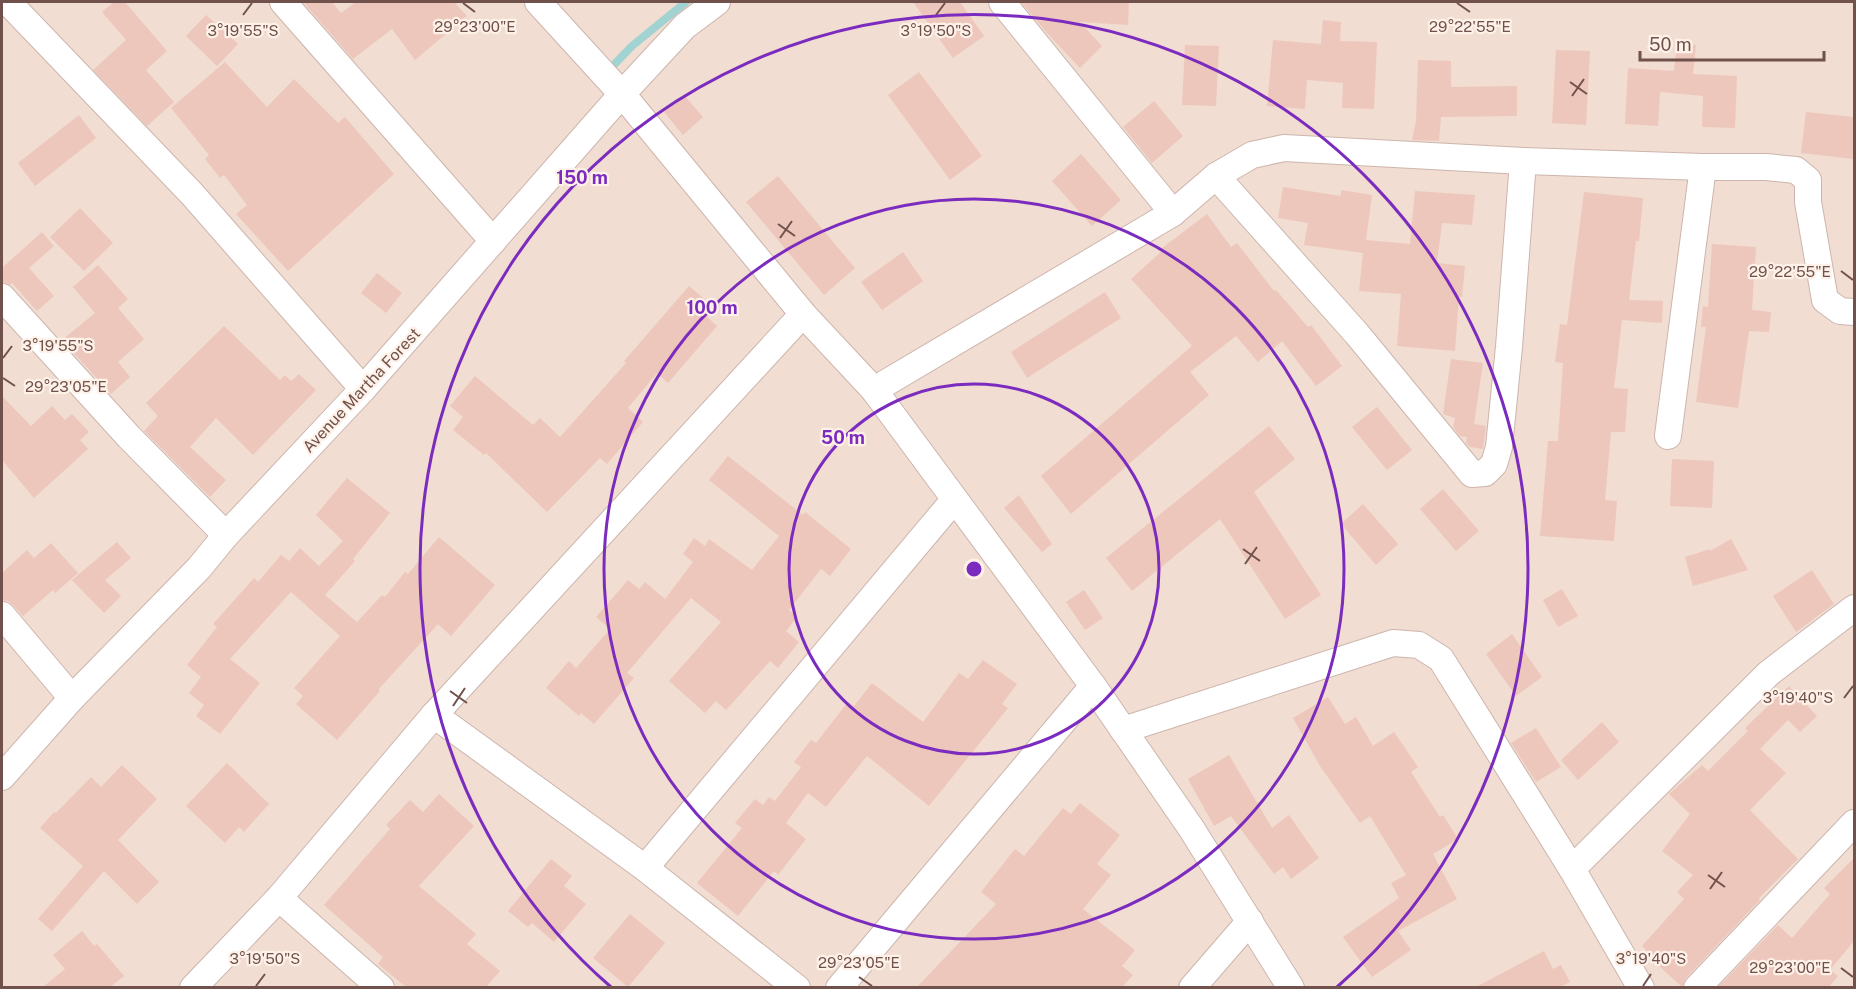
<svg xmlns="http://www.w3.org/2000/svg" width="1856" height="989" viewBox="0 0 1856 989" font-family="'Public Sans',sans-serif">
<rect width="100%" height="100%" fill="#faede2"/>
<!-- residential -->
<rect fill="#f1ddd1" x="2" y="2" width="1852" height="985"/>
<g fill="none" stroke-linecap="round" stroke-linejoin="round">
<!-- stream -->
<polyline stroke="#a0d3d2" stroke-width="8" points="607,72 632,46 686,2"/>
</g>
<!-- building -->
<g fill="#eec7bc">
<polygon points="114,2 125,2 167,51 146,70 174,102 147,126 93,70 126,40 102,12"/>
<polygon points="303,2 332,2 341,13 356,2 454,2 467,16 415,60 392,29 353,59"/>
<polygon points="913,2 960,2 984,36 953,58"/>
<polygon points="1021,2 1129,2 1128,25 1080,22 1102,46 1080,68 1046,32"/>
<polygon points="206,15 238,44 217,66 186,36"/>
<polygon points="1323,20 1341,22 1340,41 1377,42 1374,109 1342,108 1343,83 1307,80 1305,109 1267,106 1273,40 1321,44"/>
<polygon points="1677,43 1696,45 1693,74 1737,76 1735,128 1702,127 1703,96 1660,92 1658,126 1625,124 1628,68 1674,71"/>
<polygon points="1185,45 1219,46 1216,106 1182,105"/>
<polygon points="1556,50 1590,51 1586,125 1552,123"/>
<polygon points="1418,60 1451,61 1451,87 1517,86 1517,116 1441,117 1439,141 1412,140 1416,121"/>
<polygon points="225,62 267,107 294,79 338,123 345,117 394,174 288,271 236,214 247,205 224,175 220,178 205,159 209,155 171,108"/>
<polygon points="919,72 982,156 950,180 888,95"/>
<polygon points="684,95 703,117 683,135 664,112"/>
<polygon points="1154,101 1183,136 1152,163 1123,127"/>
<polygon points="1806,112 1854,117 1854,159 1801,153"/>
<polygon points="79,115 96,138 35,186 18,163"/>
<polygon points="1081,154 1121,200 1092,226 1052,181"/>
<polygon points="778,176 855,268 824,295 746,202"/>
<polygon points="1283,187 1341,196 1341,190 1372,195 1366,240 1410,244 1415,191 1475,195 1472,225 1442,223 1437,263 1465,266 1462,297 1459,297 1455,351 1397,346 1401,294 1359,291 1363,253 1304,245 1308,223 1278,218"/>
<polygon points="1584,192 1643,198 1639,241 1636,241 1629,300 1663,301 1662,323 1622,320 1614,388 1628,389 1625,432 1611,432 1605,500 1617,501 1614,541 1540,536 1548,441 1558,441 1563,363 1555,362 1560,324 1567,325"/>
<polygon points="80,208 113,243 84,271 50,237"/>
<polygon points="1207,214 1231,247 1237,243 1274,291 1276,290 1308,327 1311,325 1342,366 1316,386 1282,341 1258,362 1236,336 1190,372 1209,395 1071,514 1041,476 1192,346 1131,279 1163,250 1162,248"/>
<polygon points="42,232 54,246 29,268 54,296 37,311 12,283 10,285 2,282 2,268"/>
<polygon points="1712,244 1756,247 1752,310 1771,312 1769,332 1749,331 1738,408 1696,402 1706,327 1701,327 1703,306 1708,307"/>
<polygon points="903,252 923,281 882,310 861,282"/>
<polygon points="98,265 128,299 118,308 144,339 118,362 130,377 111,394 62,340 95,313 73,287"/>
<polygon points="377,273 402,293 386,313 361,293"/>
<polygon points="689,286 715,308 707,317 717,326 668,383 657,373 628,408 643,422 607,464 600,458 547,512 486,453 484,455 453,430 463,417 450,406 475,376 533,425 540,418 560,437 626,363 624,361"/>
<polygon points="1105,292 1121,318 1027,378 1011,352"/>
<polygon points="224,326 280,380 285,375 291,381 299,374 316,390 253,455 216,418 190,447 226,480 210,497 144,431 158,416 146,403"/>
<polygon points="1451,359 1483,363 1474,424 1486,426 1483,449 1470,447 1466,443 1467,437 1460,436 1453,427 1455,418 1443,414"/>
<polygon points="2,396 31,426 52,406 65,420 72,414 89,432 80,440 88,449 34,498 2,460"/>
<polygon points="1377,407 1412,450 1387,470 1352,427"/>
<polygon points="1269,426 1295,459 1254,492 1321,595 1285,619 1220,519 1132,591 1106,558"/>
<polygon points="728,456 803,515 805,512 851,549 830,576 821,569 789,610 797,617 786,631 799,642 778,668 770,661 726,710 716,701 705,713 669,681 721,622 691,598 627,673 634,678 594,724 581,713 579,716 546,688 569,661 576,668 610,629 596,617 628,580 639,589 645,582 665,599 693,562 683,554 694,538 705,546 709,539 752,570 779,536 709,480"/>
<polygon points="1672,459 1714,461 1712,508 1670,506"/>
<polygon points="347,478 390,513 353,559 355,561 325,595 357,622 382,595 385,597 405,572 408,574 439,537 495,585 451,636 438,624 378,690 380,691 337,740 296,704 303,696 294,688 340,636 291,592 230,659 260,683 220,734 196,716 204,705 189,693 201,677 187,665 217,627 213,624 254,578 258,582 281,555 289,561 300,548 319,566 343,541 316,515"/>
<polygon points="1443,489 1479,531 1456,551 1420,509"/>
<polygon points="1019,495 1052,544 1042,552 1004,508"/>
<polygon points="1363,504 1398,544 1376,565 1341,524"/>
<polygon points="1731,539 1748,570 1693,586 1685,557 1710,549 1710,551"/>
<polygon points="117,542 131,558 105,580 121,596 104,613 72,580"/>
<polygon points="51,543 78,573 55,593 53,590 23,616 13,605 8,601 2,600 2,573 27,550 34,558"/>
<polygon points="1812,570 1834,604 1796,632 1773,596"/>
<polygon points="1562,589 1578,616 1558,627 1543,600"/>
<polygon points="1084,590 1103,618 1085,630 1066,602"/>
<polygon points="1512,634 1542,677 1516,696 1486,654"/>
<polygon points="983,660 1017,684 1002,704 1008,708 929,806 867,756 826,807 808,793 786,823 806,839 778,875 774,871 738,916 697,883 742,828 735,823 755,799 763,805 769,797 775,801 801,767 794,762 811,740 816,743 848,702 854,706 872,683 923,722 959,673 968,679"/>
<polygon points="1789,686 1817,716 1800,732 1788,720 1760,749 1786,773 1750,810 1798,859 1759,898 1760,900 1686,978 1682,987 1646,954 1648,952 1642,946 1684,899 1677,892 1693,875 1662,851 1690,814 1669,794 1702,765 1708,771 1748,731 1745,728"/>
<polygon points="1328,697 1345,724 1356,717 1373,746 1394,732 1418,767 1411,772 1440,817 1443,815 1458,839 1433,854 1457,899 1398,931 1411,950 1372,977 1343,937 1399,898 1391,883 1406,875 1370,816 1360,823 1320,766 1293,718"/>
<polygon points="1602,722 1619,742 1578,780 1561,760"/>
<polygon points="1536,728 1561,767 1536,782 1511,743"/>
<polygon points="1229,755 1272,828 1289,815 1319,858 1291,879 1283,867 1274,874 1231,816 1214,826 1188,779"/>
<polygon points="227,763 269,804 244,832 239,827 225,843 186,806"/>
<polygon points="122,765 157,799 118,840 159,882 137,904 104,871 52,931 38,919 83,866 40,828 54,812 56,813 91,777 101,787"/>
<polygon points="439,794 474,826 419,886 476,934 467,944 500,971 486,987 406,987 378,964 383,957 324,905 390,829 386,825 410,800 423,812"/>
<polygon points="1080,803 1120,835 1097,864 1111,875 1083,909 1135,950 1122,966 1133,975 1122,987 917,987 996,904 981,892 1015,849 1024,856 1063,808 1071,814"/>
<polygon points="1854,858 1854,941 1830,970 1838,976 1829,987 1718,987 1778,925 1792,938 1830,894 1824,888"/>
<polygon points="551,859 572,876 564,886 586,904 554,942 532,923 528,927 508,911"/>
<polygon points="630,914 665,943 628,987 593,958"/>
<polygon points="82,931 94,946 97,944 124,976 110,987 43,987 65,969 53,955"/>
<polygon points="1544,951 1553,969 1561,965 1570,982 1562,986 1563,987 1476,987"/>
</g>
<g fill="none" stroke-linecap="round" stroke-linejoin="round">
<!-- street casing -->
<g stroke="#cdb5ad" stroke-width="28">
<g id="street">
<polyline points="8,2 192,194 363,389"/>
<polyline points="283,2 493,241"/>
<polyline points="538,2 622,94 803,314 874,390 1093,686 1191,828 1291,988"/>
<polyline points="1002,2 1173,213"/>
<polyline points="1216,176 1357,334 1472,474 1485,473 1494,464 1499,447 1509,347 1523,161"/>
<polyline points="2,297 129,437 226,535"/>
<polyline points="874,390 1173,213 1216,176 1252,155 1284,148 1523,161 1703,167 1766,167 1796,170 1808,180 1808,202 1825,300 1840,311 1854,312"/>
<polyline points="1668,436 1703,167"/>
<polyline points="2,615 72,698"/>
<polyline points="434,715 645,868 797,988"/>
<polyline points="1123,730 1393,643 1419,645 1441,659 1572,869 1641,988"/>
<polyline points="2,777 72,698 199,568 226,535 363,389 622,94 685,26 717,2"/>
<polyline points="645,868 954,500"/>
<polyline points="1572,869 1769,673 1854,608"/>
<polyline points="279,898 381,988"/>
<polyline points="193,988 279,898 434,715 803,314"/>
<polyline points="839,988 1093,686"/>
<polyline points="1192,988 1250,921"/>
<polyline points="1697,988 1854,823"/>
</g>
</g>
<!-- street -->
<use href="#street" stroke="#fff" stroke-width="26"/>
</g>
<!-- ticks -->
<path fill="none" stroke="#70514b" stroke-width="2" d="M463,3L475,12M1457,3L1470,12M243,15L252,3M936,15L945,3M1570,82L1587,94M1572,96L1584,79M778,224L795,236M780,238L792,221M1841,271L1853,280M3,358L12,346M3,378L15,386M1243,549L1260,561M1245,564L1257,547M450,691L467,703M1844,698L1853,686M453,706L465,688M1708,875L1725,887M1710,889L1722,872M1841,968L1853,977M859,977L872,986M256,986L265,974M1643,986L1651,974"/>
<!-- distance rings -->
<g fill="none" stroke="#7b2cbf" stroke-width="3">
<circle cx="974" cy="569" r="185"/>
<circle cx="974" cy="569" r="370"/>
<path d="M611 987A554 554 0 1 1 1337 987"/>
</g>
<g text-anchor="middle" stroke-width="4.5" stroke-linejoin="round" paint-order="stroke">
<!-- street labels -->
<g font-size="16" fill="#70514b" stroke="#fef1e8">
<text transform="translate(361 390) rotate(-47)" y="6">Avenue Martha Forest</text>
</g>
</g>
<g font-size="15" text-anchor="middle" fill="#70514b" stroke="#fef1e8" stroke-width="4.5" stroke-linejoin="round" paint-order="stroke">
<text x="475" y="32">29°23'00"E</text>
<text x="1470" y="32">29°22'55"E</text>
<text x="243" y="36">3°19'55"S</text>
<text x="936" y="36">3°19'50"S</text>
<text x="1790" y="277">29°22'55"E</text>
<text x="58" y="351">3°19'55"S</text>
<text x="66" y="392">29°23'05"E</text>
<text x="1798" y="703">3°19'40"S</text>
<text x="265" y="964">3°19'50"S</text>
<text x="1651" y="964">3°19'40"S</text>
<text x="859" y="968">29°23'05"E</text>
<text x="1790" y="973">29°23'00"E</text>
</g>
<circle cx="974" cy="569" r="9" fill="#7b2cbf" stroke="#fef1e8" stroke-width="3"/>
<g font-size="18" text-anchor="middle" font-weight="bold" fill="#7b2cbf" stroke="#fef1e8" stroke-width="4.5" stroke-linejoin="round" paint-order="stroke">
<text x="582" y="184">150 m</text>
<text x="712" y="314">100 m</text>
<text x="843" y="444">50 m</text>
</g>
<!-- border -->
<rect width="1856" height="989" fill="none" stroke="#70514b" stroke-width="6"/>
<!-- scale -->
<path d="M1640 51v9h184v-9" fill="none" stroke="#70514b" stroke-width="3"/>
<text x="1649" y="51" font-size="18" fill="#70514b" stroke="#fef1e8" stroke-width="4.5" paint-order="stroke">50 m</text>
</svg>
